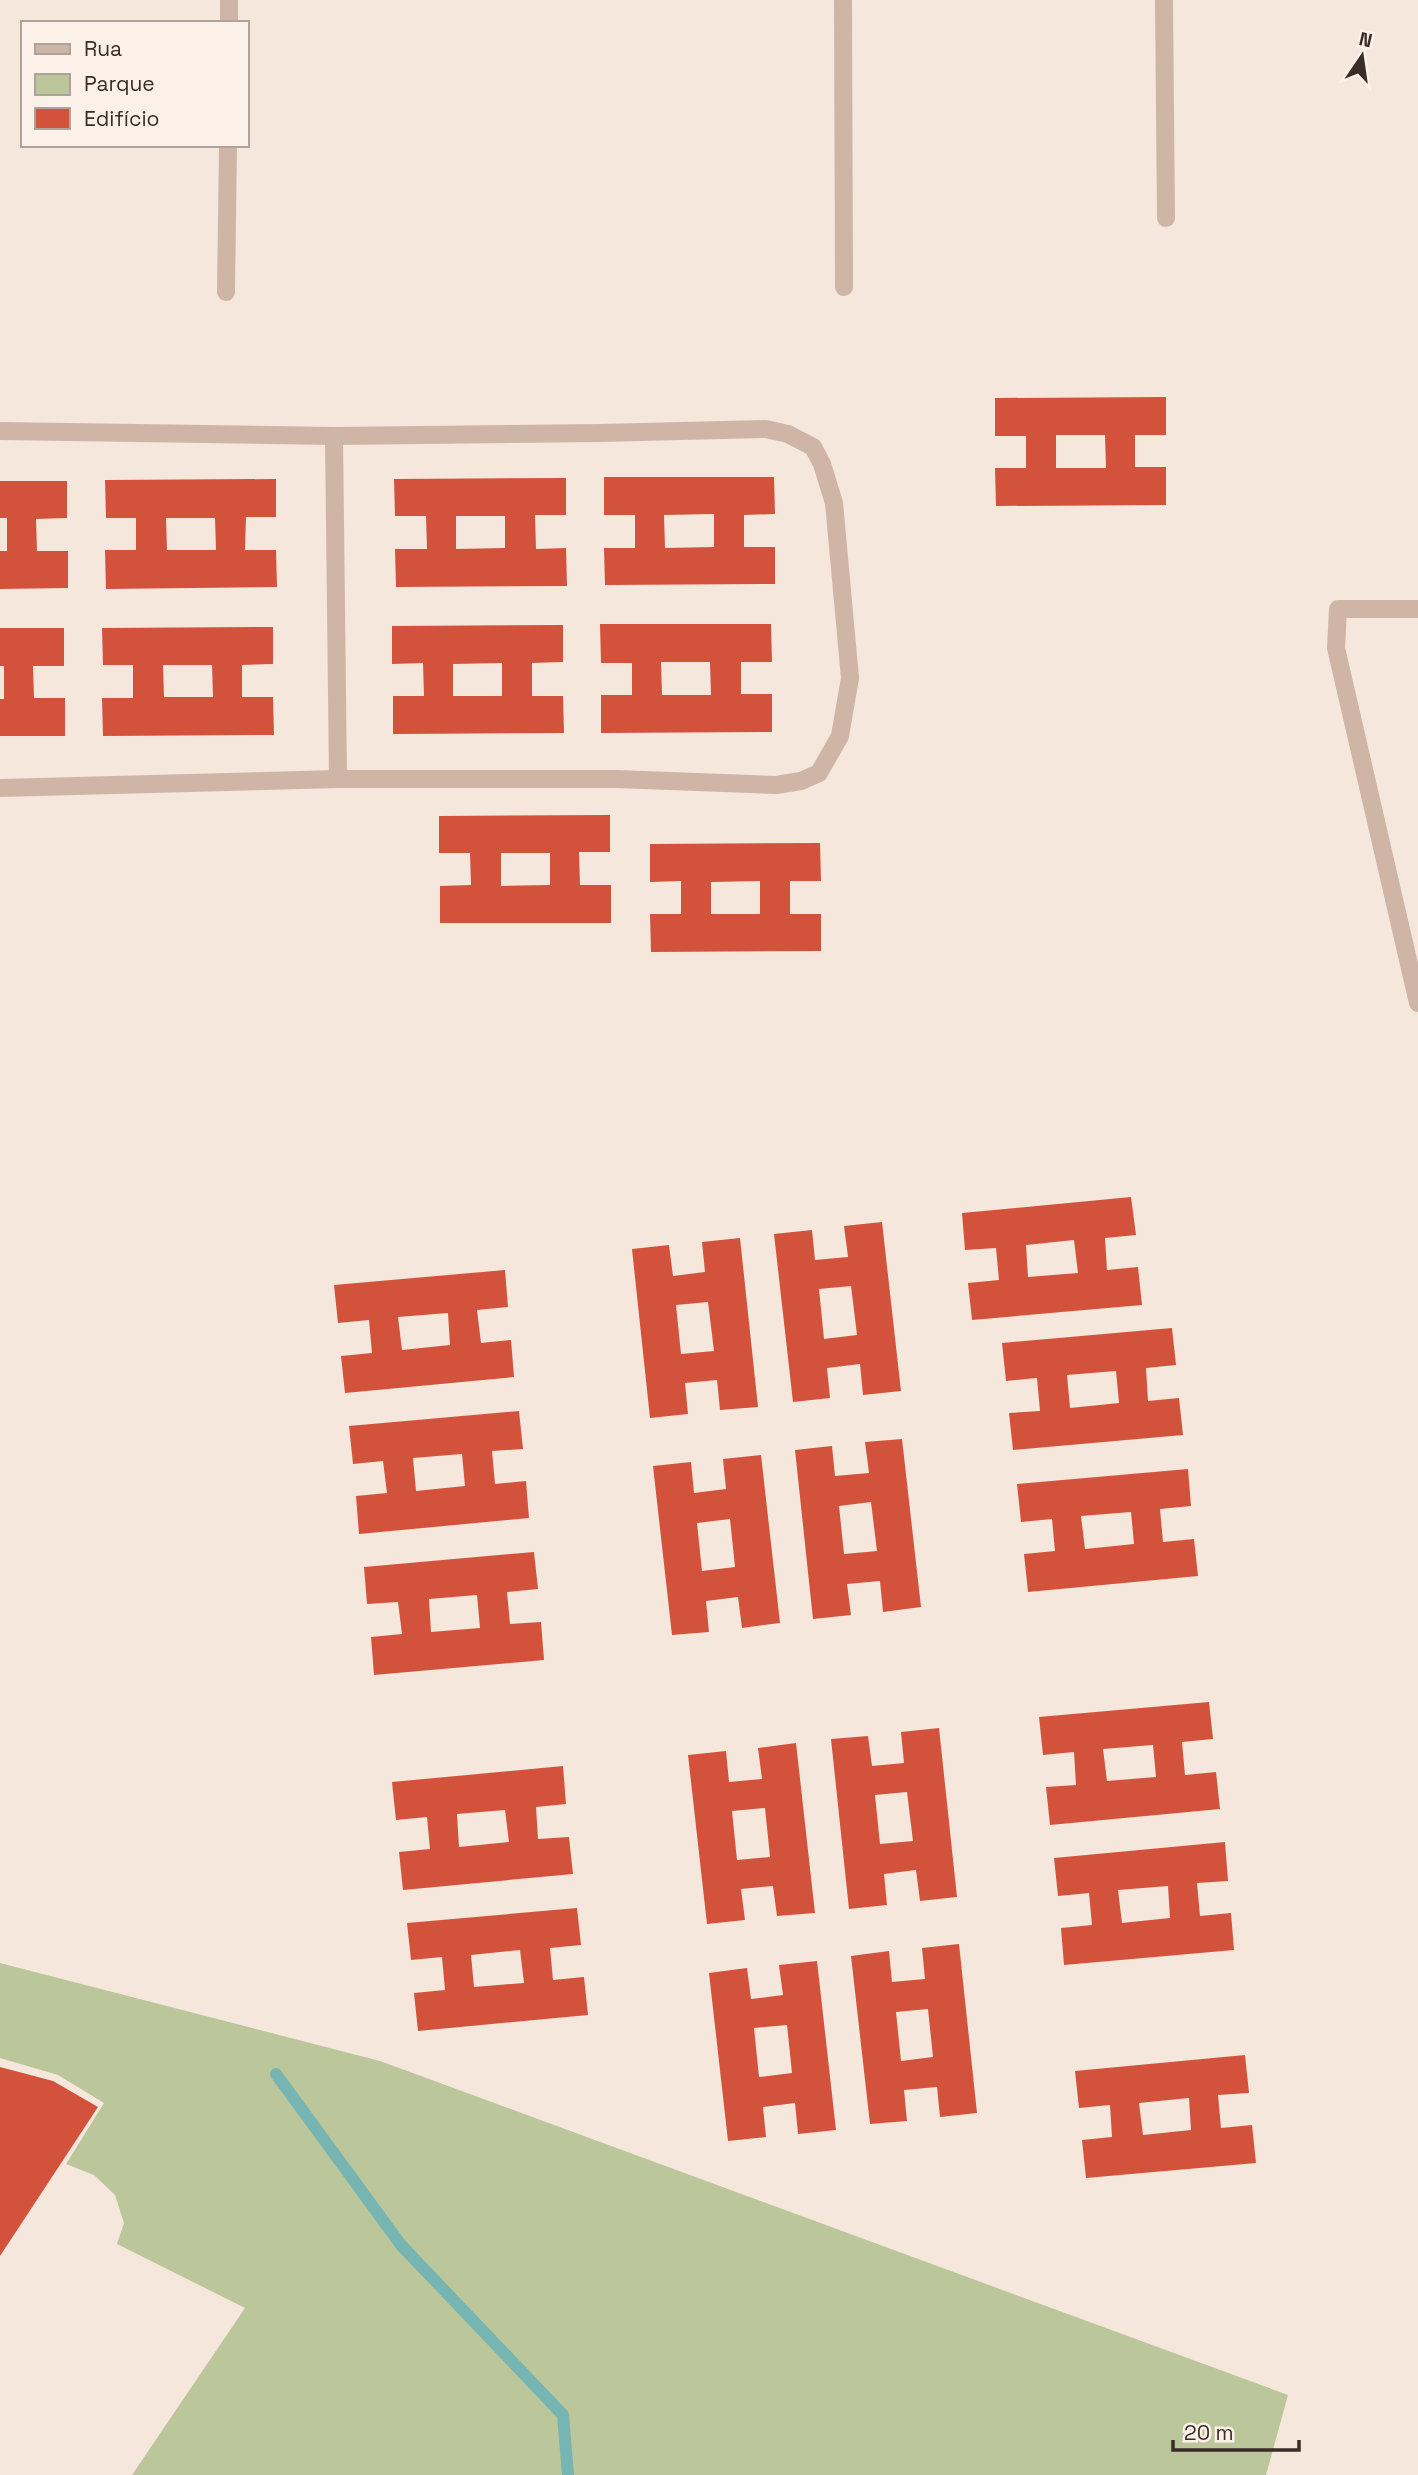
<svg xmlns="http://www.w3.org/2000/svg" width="1418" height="2475" viewBox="0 0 1418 2475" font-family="'Space Grotesk',sans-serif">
<rect width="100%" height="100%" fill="#f5e7dc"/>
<!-- green -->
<polygon fill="#bbc69a" points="0,1963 380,2061 1288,2395 1266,2475 132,2475 245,2308 117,2244 124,2223 115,2195 94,2175 66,2164 104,2103 58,2075 0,2058"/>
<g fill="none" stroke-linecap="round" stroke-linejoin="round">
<!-- stream -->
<polyline stroke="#77b5b2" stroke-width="12" points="276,2074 401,2245 563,2415 568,2475"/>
</g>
<!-- building -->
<g fill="#d3523b" fill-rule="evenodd">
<path d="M1166,397V435H1135V467H1166V505L996,506L995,468H1026V436H995V398ZM1056,435H1105L1106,468H1056Z"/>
<path d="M604,477H774L775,514L744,515V547H775V584L605,585L604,548H635V515H604ZM714,514V547L665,548L664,515Z"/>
<path d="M566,478V515H535L536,549L566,548L567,586L396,587L395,549H427L426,516H395L394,479ZM456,516H505V548L456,549Z"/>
<path d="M276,479V517H246L245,550H276L277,587L106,589L105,550H136V518H106L105,480ZM166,518H215L216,550H167Z"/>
<polygon points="0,481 67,481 67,518 36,519 37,551 68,551 68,588 0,589 0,551 7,551 7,518 0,518"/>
<path d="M600,624H771L772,662H741V694H772V732L601,733V695H632V663H601ZM661,662H710L711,695H662Z"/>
<path d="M563,625V662L532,663V696H563L564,733L393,734V696H424L423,663L392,664V626ZM502,663V696H453V664Z"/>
<path d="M273,627V664L242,665V697H273L274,735L103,736L102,698H133V665H103L102,628ZM163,665H212L213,697H164Z"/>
<polygon points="0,628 64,628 64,666 33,666 34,698 65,698 65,736 0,736 0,699 4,699 4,666 0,666"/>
<path d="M610,815V852H579L580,885H611V923H440V886L471,885L470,853H439V816ZM501,853H550V885L501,886Z"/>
<path d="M820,843L821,881H790V914H821V951L651,952L650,914H681V881L650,882V844ZM760,881V914H711V882Z"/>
<path d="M1131,1197L1136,1235L1105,1238L1107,1270L1138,1267L1142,1305L972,1320L968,1283L999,1280L996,1248L965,1250L962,1213ZM1074,1240L1078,1273L1028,1277L1026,1245Z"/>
<path d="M882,1222L901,1391L863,1395L860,1364L827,1368L830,1398L793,1402L774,1234L812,1230L815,1260L848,1257L844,1226ZM851,1286L857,1335L824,1339L819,1289Z"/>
<path d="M740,1238L758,1407L720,1410L717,1380L685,1383L688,1414L650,1418L632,1249L669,1245L673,1276L705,1272L702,1242ZM708,1302L714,1351L681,1354L676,1305Z"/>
<path d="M505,1270L508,1307L477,1310L481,1343L511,1340L514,1377L345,1393L341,1356L372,1353L369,1320L338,1323L334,1285ZM448,1313L450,1345L402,1350L398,1317Z"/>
<path d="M1172,1328L1176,1365L1146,1368L1148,1401L1179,1398L1183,1435L1013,1450L1009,1413L1040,1411L1037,1378L1006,1381L1002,1343ZM1116,1371L1119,1403L1070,1408L1067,1375Z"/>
<path d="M519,1411L523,1449L492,1451L495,1484L526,1481L529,1518L359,1534L356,1496L387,1493L383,1461L353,1464L349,1426ZM462,1454L465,1486L416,1491L413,1458Z"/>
<path d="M902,1439L921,1607L883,1612L880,1581L847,1584L851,1615L813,1619L795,1450L832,1446L835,1476L869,1473L865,1442ZM871,1502L877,1551L844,1554L839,1506Z"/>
<path d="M761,1455L780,1623L742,1628L738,1597L706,1601L709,1632L672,1635L653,1466L691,1462L694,1493L726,1489L723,1459ZM730,1519L735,1567L702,1571L697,1523Z"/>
<path d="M1188,1469L1191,1506L1160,1509L1163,1542L1194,1539L1198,1576L1028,1592L1024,1554L1055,1551L1052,1519L1021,1522L1017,1484ZM1131,1512L1134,1544L1085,1549L1081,1516Z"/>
<path d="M534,1552L538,1589L507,1592L510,1624L541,1622L544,1660L374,1675L371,1637L402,1634L398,1602L367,1604L364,1567ZM477,1595L480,1628L431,1632L429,1599Z"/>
<path d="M1209,1702L1213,1739L1182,1742L1185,1775L1216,1772L1220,1809L1050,1825L1046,1787L1076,1785L1074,1752L1043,1755L1039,1717ZM1153,1745L1156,1777L1107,1781L1103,1749Z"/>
<path d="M939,1728L957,1897L920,1901L916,1870L884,1874L887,1905L849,1909L831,1739L868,1736L872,1766L904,1763L901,1732ZM907,1792L913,1841L880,1844L875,1795Z"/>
<path d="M796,1743L815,1913L777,1916L773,1886L741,1889L745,1920L707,1924L688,1755L726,1751L729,1782L762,1779L758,1748ZM765,1808L770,1857L737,1860L732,1811Z"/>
<path d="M563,1766L566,1804L536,1807L538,1839L569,1837L573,1874L403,1890L399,1852L430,1849L427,1817L396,1820L392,1782ZM505,1810L509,1842L459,1847L457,1814Z"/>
<path d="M1225,1842L1228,1881L1197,1883L1200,1916L1231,1913L1234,1950L1064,1965L1061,1928L1092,1925L1089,1893L1058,1896L1054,1858ZM1168,1886L1170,1918L1122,1923L1118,1890Z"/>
<path d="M577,1908L581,1945L550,1948L553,1980L584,1977L588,2015L418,2031L414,1993L445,1990L442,1957L411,1960L407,1923ZM520,1950L524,1983L474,1987L471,1955Z"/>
<path d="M959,1944L977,2113L940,2117L937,2087L904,2090L907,2121L870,2124L851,1956L889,1951L892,1982L925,1979L922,1948ZM928,2009L933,2057L901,2061L896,2012Z"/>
<path d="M817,1961L836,2130L798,2134L795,2103L763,2107L766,2137L728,2141L709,1973L747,1968L751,1999L783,1995L779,1965ZM787,2025L792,2073L759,2077L754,2028Z"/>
<path d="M1245,2055L1249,2093L1218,2095L1221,2128L1252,2125L1256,2163L1086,2178L1082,2140L1112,2137L1110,2105L1079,2108L1075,2071ZM1189,2098L1191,2130L1143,2135L1139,2103Z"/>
<polygon points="0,2067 53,2081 98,2107 0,2256"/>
</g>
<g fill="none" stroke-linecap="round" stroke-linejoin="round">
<!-- minor -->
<g stroke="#cfb5a6" stroke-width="18">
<polyline points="843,0 844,287"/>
<polyline points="1164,0 1166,218"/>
<polyline points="229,23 229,0"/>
<polyline points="226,292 228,145"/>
<polyline points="0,431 334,436 600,433 766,429 788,434 813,447 822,464 834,503 850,678 840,736 819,773 801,781 776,785 616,779 338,779 0,788"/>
<polyline points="334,436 338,779"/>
<polyline points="1418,609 1338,609 1336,648 1418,1003"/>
</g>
</g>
<!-- legend -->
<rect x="21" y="21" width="228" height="126" fill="#fcf1e9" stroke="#aea29c" stroke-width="2"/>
<rect x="35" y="44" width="35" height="10" fill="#cfb5a6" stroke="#aea29c" stroke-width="2"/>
<text x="84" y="56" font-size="21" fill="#3a2c28">Rua</text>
<rect x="35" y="74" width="35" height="21" fill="#bbc69a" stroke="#aea29c" stroke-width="2"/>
<text x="84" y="91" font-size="21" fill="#3a2c28">Parque</text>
<rect x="35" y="108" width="35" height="21" fill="#d3523b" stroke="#aea29c" stroke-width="2"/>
<text x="84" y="126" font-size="21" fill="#3a2c28">Edifício</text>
<!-- north arrow -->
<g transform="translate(1362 56) rotate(13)" stroke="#fcf1e9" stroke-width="5" paint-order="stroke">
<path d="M0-5L12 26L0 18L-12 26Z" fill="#3a2c28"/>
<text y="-10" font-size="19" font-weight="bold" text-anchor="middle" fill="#3a2c28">N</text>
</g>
<!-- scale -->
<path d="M1173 2440v10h126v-10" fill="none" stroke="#3a2c28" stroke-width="3.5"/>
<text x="1184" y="2440" font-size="21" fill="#3a2c28" stroke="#fcf1e9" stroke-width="5" paint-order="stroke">20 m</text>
</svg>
